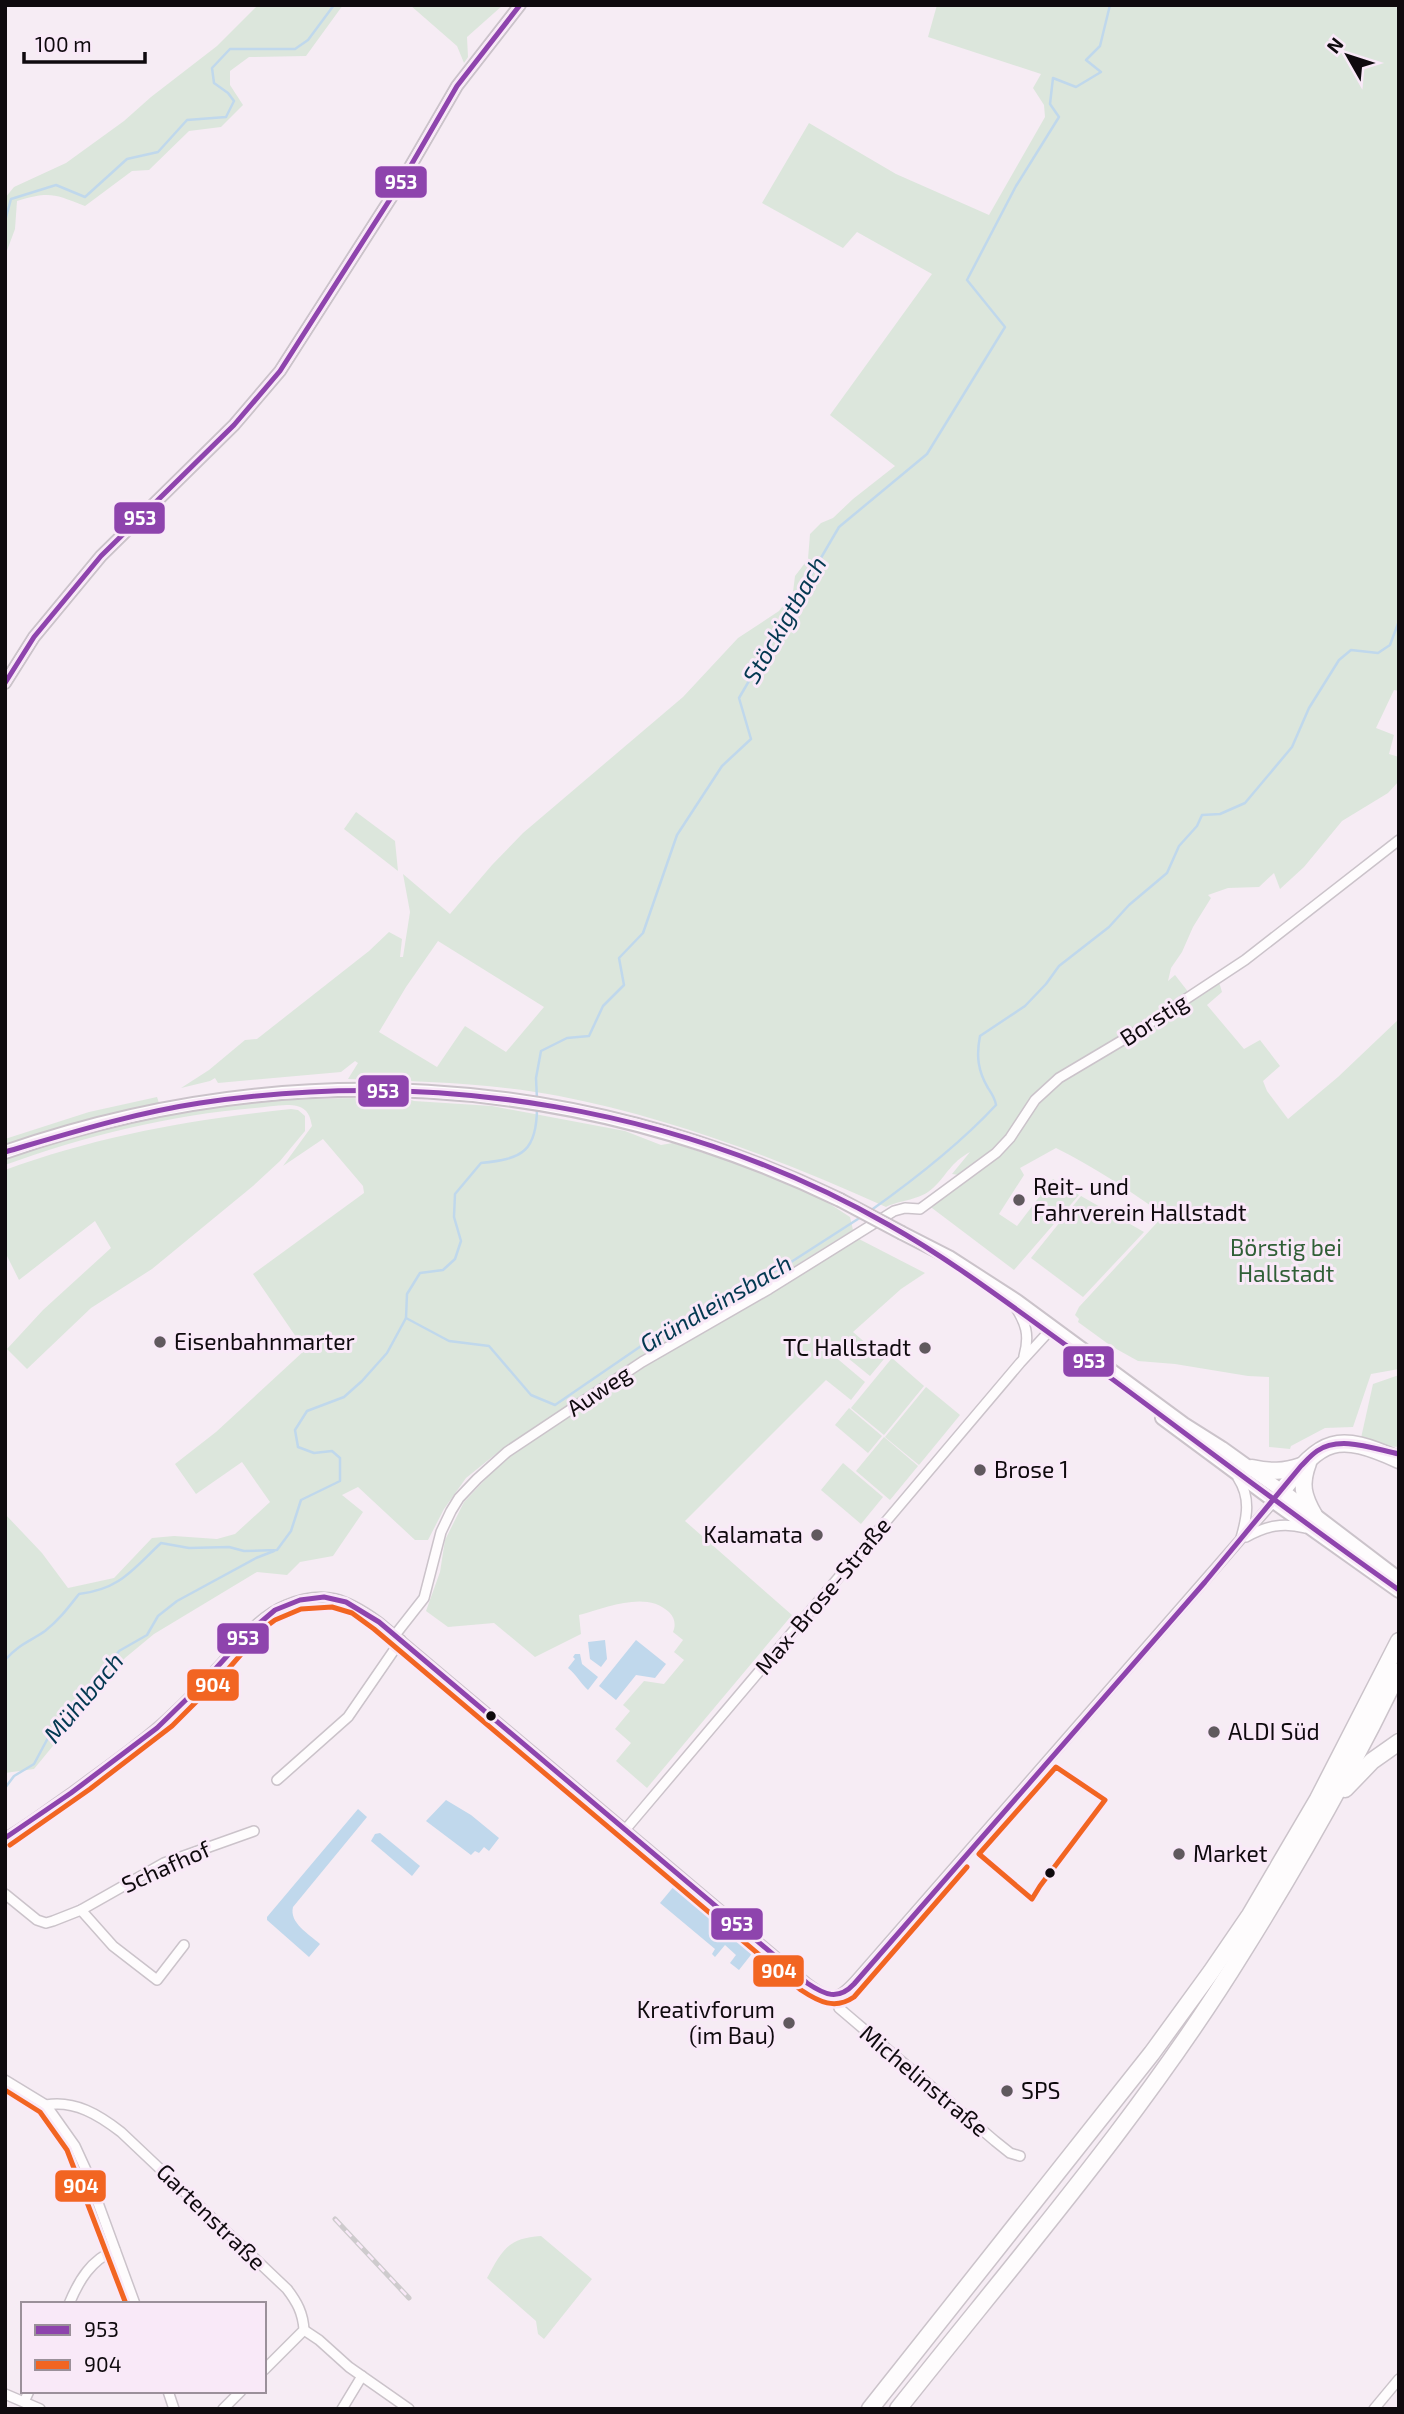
<svg xmlns="http://www.w3.org/2000/svg" width="1404" height="2414" viewBox="0 0 1404 2414" font-family="'Exo 2',sans-serif">
<rect width="100%" height="100%" fill="#f6ecf4"/>
<!-- green -->
<g fill="#dce6dc" fill-rule="evenodd">
<path d="M343,5L306,56L249,57L230,71V85L243,105L221,127L189,131L149,170L132,171L85,206C54,194 50,191 17,201L15,229L5,256V198L14,187L66,163L124,121L151,97L217,46L257,6Z"/>
<polygon points="410,5 503,5 467,37 468,57 464,63 457,46"/>
<path d="M937,5H1399V691L1394,690L1376,728L1394,735L1389,754L1399,757V781L1388,793L1342,821L1304,867L1280,889L1274,873L1259,887L1228,888L1208,895L1211,898L1193,927L1182,952L1171,968L1168,981L1175,975L1193,998L1219,982L1222,992L1207,1005L1244,1049L1260,1040L1280,1066L1263,1081L1267,1091L1288,1119L1338,1077L1399,1019V1369L1371,1374L1353,1427L1325,1428L1291,1446L1290,1449L1269,1447V1377L1248,1376L1175,1364L1138,1361L1111,1346L1078,1322L1079,1319L1075,1315L1079,1307L1164,1215C1129,1190 1094,1167 1056,1148L1020,1168L1024,1175L999,1214L1017,1226L1053,1179L1079,1195L1014,1270L928,1205L989,1161C1004,1159 1012,1141 1020,1129L1018,1118L1006,1135L989,1154L959,1175L952,1174L970,1152C950,1163 948,1174 933,1188C919,1201 902,1199 886,1207C782,1160 672,1118 559,1096C490,1083 418,1081 348,1079L358,1063L355,1061L341,1072L218,1083L215,1078L210,1081L181,1088L209,1070L245,1040L257,1039L369,951L389,932L402,939L400,957H403L410,912L403,874L450,914L492,865L523,833L683,697L738,638L779,611L793,592L795,576L808,559L810,534L821,523L833,518L853,499L895,466L830,415L932,274L857,232L843,248L762,203L809,123L896,174L989,215L1045,117L1044,105L1033,88L1041,74L928,37ZM438,941L544,1007L506,1052L465,1026L437,1067L379,1032L406,987Z"/>
<polygon points="356,812 395,841 398,871 344,829"/>
<polygon points="157,1097 159,1103 32,1135 5,1145 5,1139 89,1112"/>
<path d="M365,1098H406L414,1101L492,1106L625,1131L661,1145L673,1143L741,1165L819,1197L850,1217L853,1230L769,1282L644,1354L562,1412L497,1453L466,1478L444,1509L428,1540H415L358,1487L342,1495L363,1512L333,1556L300,1562L287,1575L257,1572L154,1634L125,1658L34,1769L5,1773V1514L42,1553L68,1588L114,1578L152,1538L174,1536L217,1539L235,1534L270,1502L242,1462L196,1494L175,1464L216,1432L305,1350L253,1274L364,1193L363,1186L323,1139L283,1166L312,1126C310,1116 308,1109 297,1106C285,1103 268,1107 255,1108C170,1115 85,1136 5,1165V1158C33,1149 60,1140 88,1132C178,1106 272,1098 365,1098Z"/>
<path d="M291,1109L298,1110L305,1116V1131L280,1161L253,1186L152,1269L91,1308L27,1369L7,1349L43,1310L111,1248L95,1221L19,1280L5,1252V1170C97,1136 194,1119 291,1109Z"/>
<polygon points="1081,1196 1144,1232 1083,1297 1031,1258"/>
<path d="M857,1238L925,1273L901,1289L853,1332L884,1359L870,1376L838,1350L833,1355L865,1382L851,1400L826,1380L685,1521L792,1615L647,1788L616,1761L631,1743L615,1729L630,1711L623,1705L644,1681L664,1684L684,1660L674,1652L683,1640L673,1632C676,1625 675,1618 669,1612C646,1590 606,1608 579,1615L581,1634L535,1657L494,1623L448,1627L426,1611L440,1572L445,1540L464,1502L509,1454L664,1354Z"/>
<polygon points="892,1358 924,1386 884,1435 851,1408"/>
<polygon points="1399,1375 1399,1447 1386,1446 1361,1438 1373,1384"/>
<polygon points="926,1387 960,1415 919,1465 885,1437"/>
<polygon points="849,1408 882,1436 868,1453 835,1425"/>
<polygon points="884,1437 918,1466 890,1500 856,1471"/>
<polygon points="843,1463 883,1497 861,1524 821,1490"/>
<path d="M541,2236L592,2279L544,2339L538,2334L536,2321L487,2278C502,2251 507,2238 541,2236Z"/>
</g>
<!-- water -->
<g fill="#c0d8ec">
<polygon points="605,1640 607,1659 601,1667 590,1659 588,1642"/>
<polygon points="636,1640 666,1664 655,1678 636,1675 616,1700 599,1686"/>
<path d="M575,1654H580L582,1664L598,1677L588,1690C580,1683 577,1675 568,1668L575,1659L573,1657Z"/>
<polygon points="446,1800 471,1815 499,1838 489,1851 484,1847 479,1853 475,1851 471,1855 426,1821"/>
<path d="M358,1809L367,1817L293,1907C289,1923 309,1934 320,1944L309,1957L267,1920V1917Z"/>
<polygon points="380,1833 420,1866 412,1876 371,1841 375,1834"/>
<polygon points="675,1885 754,1951 739,1970 730,1963 736,1955 725,1945 715,1957 712,1954 715,1949 660,1903"/>
</g>
<g fill="none" stroke-linecap="round" stroke-linejoin="round">
<!-- stream -->
<g stroke="#c0d8ec" stroke-width="2.5">
<polyline points="5,221 11,199 56,185 85,197 127,159 158,152 187,120 226,117 234,101 228,93 214,83 212,68 230,49 295,49 308,40 334,5"/>
<polyline points="537,1100 536,1078 541,1051 567,1038 589,1036 603,1006 624,985 619,958 643,933 677,835 722,766 751,739 739,698 839,527 927,454 1005,327 967,280 1016,186 1059,117 1050,104 1053,78 1076,87 1101,72 1086,60 1100,46 1110,5"/>
<path d="M870,1211C915,1179 959,1145 996,1105C995,1098 992,1094 988,1088C978,1071 976,1056 980,1036L1025,1006L1046,984L1059,966L1109,927L1129,905L1167,873L1179,846L1197,826L1202,815L1220,814L1245,803L1292,747L1309,708L1339,660L1351,650L1378,653L1390,645L1399,621"/>
<polyline points="406,1318 449,1341 489,1346 531,1395 555,1405 663,1331 788,1264 861,1217"/>
<path d="M5,1660C19,1644 29,1642 45,1631C59,1620 68,1608 79,1594C120,1589 132,1570 161,1543L189,1548L229,1547L244,1551L277,1550L291,1531L301,1500L340,1481V1458L332,1451L314,1453L298,1447L295,1430L307,1411L344,1397L362,1381L387,1353L406,1318L407,1294L420,1273L443,1270L455,1259L461,1241L454,1217L455,1194L481,1163C523,1159 537,1151 537,1107"/>
<polyline points="5,1788 14,1776 34,1764 49,1736 72,1710 90,1697 103,1673 119,1651 147,1635 158,1616 177,1601 256,1558 274,1551"/>
</g>
<!-- minor casing -->
<g stroke="#cbc3ca" stroke-width="12">
<g id="minor">
<path d="M1014,1305C1026,1323 1030,1335 1024,1356"/>
<path d="M1238,1478C1251,1498 1247,1517 1241,1538"/>
<path d="M1246,1537C1266,1526 1283,1522 1305,1528"/>
<polyline points="395,1635 424,1598 441,1532 451,1511 459,1498 477,1479 507,1452 642,1362 769,1289 894,1211 905,1208 920,1209 996,1153 1010,1138 1035,1100 1059,1078 1133,1034 1245,960 1399,840"/>
<polyline points="277,1780 348,1717 401,1640"/>
<polyline points="625,1830 1020,1363 1053,1327"/>
<path d="M5,1838C28,1825 49,1808 71,1793C103,1769 138,1746 168,1718C184,1703 201,1686 216,1669C238,1646 256,1617 286,1605C325,1589 347,1599 379,1622L807,1983C830,2000 835,2003 855,1981L1274,1501"/>
<polyline points="5,1894 37,1920 46,1923 53,1921 81,1910 164,1863 254,1831"/>
<polyline points="81,1910 113,1946 157,1980 184,1945"/>
<polyline points="836,1998 839,2008 995,2141 1010,2153 1020,2156"/>
<polyline points="5,2080 46,2105 75,2146 86,2170 135,2304"/>
<path d="M46,2105C75,2100 99,2115 121,2132L287,2289C297,2302 303,2313 304,2330L264,2370"/>
<path d="M69,2304C79,2280 91,2260 115,2250"/>
<polyline points="304,2330 319,2340 349,2367 409,2409"/>
<polyline points="168,2391 174,2409"/>
<polyline points="5,2394 40,2409"/>
<polyline points="24,2402 29,2391"/>
<polyline points="223,2409 241,2391"/>
<polyline points="342,2409 362,2376"/>
<polyline points="1374,2409 1399,2379"/>
</g>
</g>
<!-- tertiary casing -->
<g stroke="#cbc3ca" stroke-width="14">
<polyline id="tertiary" points="5,683 34,637 101,556 234,425 280,371 403,179 457,86 520,5"/>
</g>
<!-- secondary casing -->
<g stroke="#cbc3ca" stroke-width="16">
<g id="secondary">
<path d="M5,1152C285,1055 574,1072 840,1200"/>
<polyline points="902,1233 949,1257 1017,1301 1184,1424 1222,1448 1282,1491"/>
<polyline points="1162,1418 1274,1501"/>
</g>
</g>
<!-- primary casing -->
<g stroke="#cbc3ca" stroke-width="18">
<polyline id="primary" points="1399,1580 1282,1491 1274,1501 1399,1590"/>
</g>
<!-- motorway casing -->
<g stroke="#cbc3ca" stroke-width="19">
<g id="motorway">
<path d="M1308,1463C1300,1484 1303,1496 1314,1515"/>
<path d="M1252,1468C1270,1472 1284,1472 1301,1466"/>
<path d="M1282,1491C1322,1438 1337,1432 1399,1460"/>
<polyline points="1345,1789 1372,1761 1399,1742"/>
<polyline points="870,2409 1152,2053 1211,1972 1250,1915 1318,1799 1399,1641"/>
<path d="M898,2409C1016,2260 1142,2115 1242,1953C1299,1862 1352,1768 1399,1671"/>
</g>
</g>
<!-- minor -->
<use href="#minor" stroke="#fefcfd" stroke-width="9"/>
<!-- tertiary -->
<use href="#tertiary" stroke="#fefcfd" stroke-width="10"/>
<!-- secondary -->
<use href="#secondary" stroke="#fefcfd" stroke-width="12"/>
<!-- primary -->
<use href="#primary" stroke="#fefcfd" stroke-width="14"/>
<!-- motorway -->
<use href="#motorway" stroke="#fefcfd" stroke-width="16"/>
<!-- rail casing -->
<g stroke="#cecbcd" stroke-width="5">
<polyline id="rail" points="335,2219 409,2298"/>
</g>
<!-- rail -->
<use href="#rail" stroke="#f9e9f8" stroke-width="2.5" stroke-dasharray="8" stroke-linecap="butt"/>
<!-- secondary-bridge casing -->
<g stroke="#cbc3ca" stroke-width="16" stroke-linecap="butt">
<polyline id="secondary-bridge" points="840,1200 902,1233"/>
</g>
<!-- secondary-bridge -->
<use href="#secondary-bridge" stroke="#fefcfd" stroke-width="12"/>
<!-- bus-1 casing -->
<g stroke="#f9e9f8" stroke-width="10">
<g id="bus-1">
<polyline points="5,683 34,637 101,556 234,425 280,371 403,179 457,86 520,5"/>
<path d="M5,1152C70,1133 134,1113 200,1103C434,1068 682,1107 889,1225C956,1263 1018,1311 1081,1356C1187,1434 1291,1514 1399,1590"/>
<path d="M5,1838L71,1793L157,1728L198,1688L248,1633L275,1610L300,1600L324,1597L346,1602L379,1622L807,1983C825,1995 838,2001 854,1984L1205,1582L1301,1466C1306,1461 1311,1455 1317,1451C1340,1435 1374,1449 1399,1454"/>
</g>
</g>
<!-- bus-2 casing -->
<g stroke="#f9e9f8" stroke-width="10">
<g id="bus-2">
<polygon points="1056,1767 1105,1800 1040,1886 1032,1899 979,1854"/>
<path d="M10,1845L90,1789L172,1726L223,1675L264,1628L275,1620L301,1609L332,1607L352,1613L374,1629L801,1990C819,2002 835,2010 854,1997L967,1867"/>
<polyline points="5,2090 40,2112 67,2150 126,2304"/>
</g>
</g>
<!-- bus-1 -->
<use href="#bus-1" stroke="#8e44ad" stroke-width="5"/>
<!-- bus-2 -->
<use href="#bus-2" stroke="#f26522" stroke-width="5"/>
</g>
<!-- markers -->
<g fill="#60595e" stroke="#f9e9f8" stroke-width="2.5">
<circle cx="1019" cy="1200" r="7"/>
<circle cx="160" cy="1342" r="7"/>
<circle cx="925" cy="1348" r="7"/>
<circle cx="980" cy="1470" r="7"/>
<circle cx="817" cy="1535" r="7"/>
<circle cx="1214" cy="1732" r="7"/>
<circle cx="1179" cy="1854" r="7"/>
<circle cx="789" cy="2023" r="7"/>
<circle cx="1007" cy="2091" r="7"/>
</g>
<g fill="#0f0a0e" stroke="#f9e9f8" stroke-width="2.5">
<circle cx="491" cy="1716" r="6"/>
<circle cx="1050" cy="1873" r="6"/>
</g>
<g text-anchor="middle" stroke-width="6" stroke-linejoin="round" paint-order="stroke">
<!-- street labels -->
<g font-size="23" fill="#0f0a0e" stroke="#f9e9f8">
<text transform="translate(1154 1020) rotate(-33)" y="8">Borstig</text>
<text transform="translate(599 1391) rotate(-34)" y="8">Auweg</text>
<text transform="translate(823 1596) rotate(-50)" y="8">Max-Brose-Straße</text>
<text transform="translate(166 1867) rotate(-24)" y="8">Schafhof</text>
<text transform="translate(924 2081) rotate(40)" y="8">Michelinstraße</text>
<text transform="translate(211 2217) rotate(44)" y="8">Gartenstraße</text>
</g>
<!-- poi labels -->
<g font-size="23" fill="#0f0a0e" stroke="#f9e9f8" text-anchor="start">
<text x="1033" y="1195">Reit- und<tspan x="1033" dy="26">Fahrverein Hallstadt</tspan></text>
<text x="174" y="1350">Eisenbahnmarter</text>
<text x="911" y="1356" text-anchor="end">TC Hallstadt</text>
<text x="994" y="1478">Brose 1</text>
<text x="803" y="1543" text-anchor="end">Kalamata</text>
<text x="1228" y="1740">ALDI Süd</text>
<text x="1193" y="1862">Market</text>
<text x="775" y="2018" text-anchor="end">Kreativforum<tspan x="775" dy="26">(im Bau)</tspan></text>
<text x="1021" y="2099">SPS</text>
</g>
<!-- park labels -->
<g font-size="23" fill="#305f37" stroke="#f9e9f8">
<text x="1286" y="1256">Börstig bei<tspan x="1286" dy="26">Hallstadt</tspan></text>
</g>
<!-- water labels -->
<g font-size="24" font-style="italic" fill="#033851" stroke="#f9e9f8">
<text transform="translate(785 620) rotate(-60)" y="8">Stöckigtbach</text>
<text transform="translate(716 1304) rotate(-30)" y="8">Gründleinsbach</text>
<text transform="translate(84 1698) rotate(-50)" y="8">Mühlbach</text>
</g>
</g>
<g stroke="#f9e9f8" stroke-width="2.5">
<rect x="374" y="165" width="54" height="34" rx="7" fill="#8e44ad"/>
<rect x="113" y="501" width="53" height="34" rx="7" fill="#8e44ad"/>
<rect x="357" y="1074" width="53" height="34" rx="7" fill="#8e44ad"/>
<rect x="1062" y="1345" width="53" height="33" rx="7" fill="#8e44ad"/>
<rect x="216" y="1622" width="54" height="33" rx="7" fill="#8e44ad"/>
<rect x="186" y="1668" width="54" height="34" rx="7" fill="#f26522"/>
<rect x="710" y="1907" width="54" height="34" rx="7" fill="#8e44ad"/>
<rect x="752" y="1954" width="53" height="34" rx="7" fill="#f26522"/>
<rect x="54" y="2169" width="53" height="34" rx="7" fill="#f26522"/>
</g>
<g font-size="19" text-anchor="middle" font-weight="bold" fill="#fff">
<text x="401" y="189">953</text>
<text x="140" y="525">953</text>
<text x="383" y="1098">953</text>
<text x="1089" y="1368">953</text>
<text x="243" y="1645">953</text>
<text x="213" y="1692">904</text>
<text x="737" y="1931">953</text>
<text x="779" y="1978">904</text>
<text x="81" y="2193">904</text>
</g>
<!-- border -->
<rect width="1404" height="2414" fill="none" stroke="#0f0a0e" stroke-width="14"/>
<!-- legend -->
<rect x="21" y="2302" width="245" height="91" fill="#f9e9f8" stroke="#9b909a" stroke-width="2"/>
<rect x="35" y="2325" width="35" height="10" fill="#8e44ad" stroke="#9b909a" stroke-width="2"/>
<text x="84" y="2337" font-size="21" fill="#0f0a0e">953</text>
<rect x="35" y="2360" width="35" height="10" fill="#f26522" stroke="#9b909a" stroke-width="2"/>
<text x="84" y="2372" font-size="21" fill="#0f0a0e">904</text>
<!-- north arrow -->
<g transform="translate(1348 56) rotate(309)" stroke="#f9e9f8" stroke-width="5" paint-order="stroke">
<path d="M0-5L12 26L0 18L-12 26Z" fill="#0f0a0e"/>
<text y="-10" font-size="19" font-weight="bold" text-anchor="middle" fill="#0f0a0e">N</text>
</g>
<!-- scale -->
<path d="M24 52v10h121v-10" fill="none" stroke="#0f0a0e" stroke-width="3.5"/>
<text x="35" y="52" font-size="21" fill="#0f0a0e" stroke="#f9e9f8" stroke-width="5" paint-order="stroke">100 m</text>
</svg>
